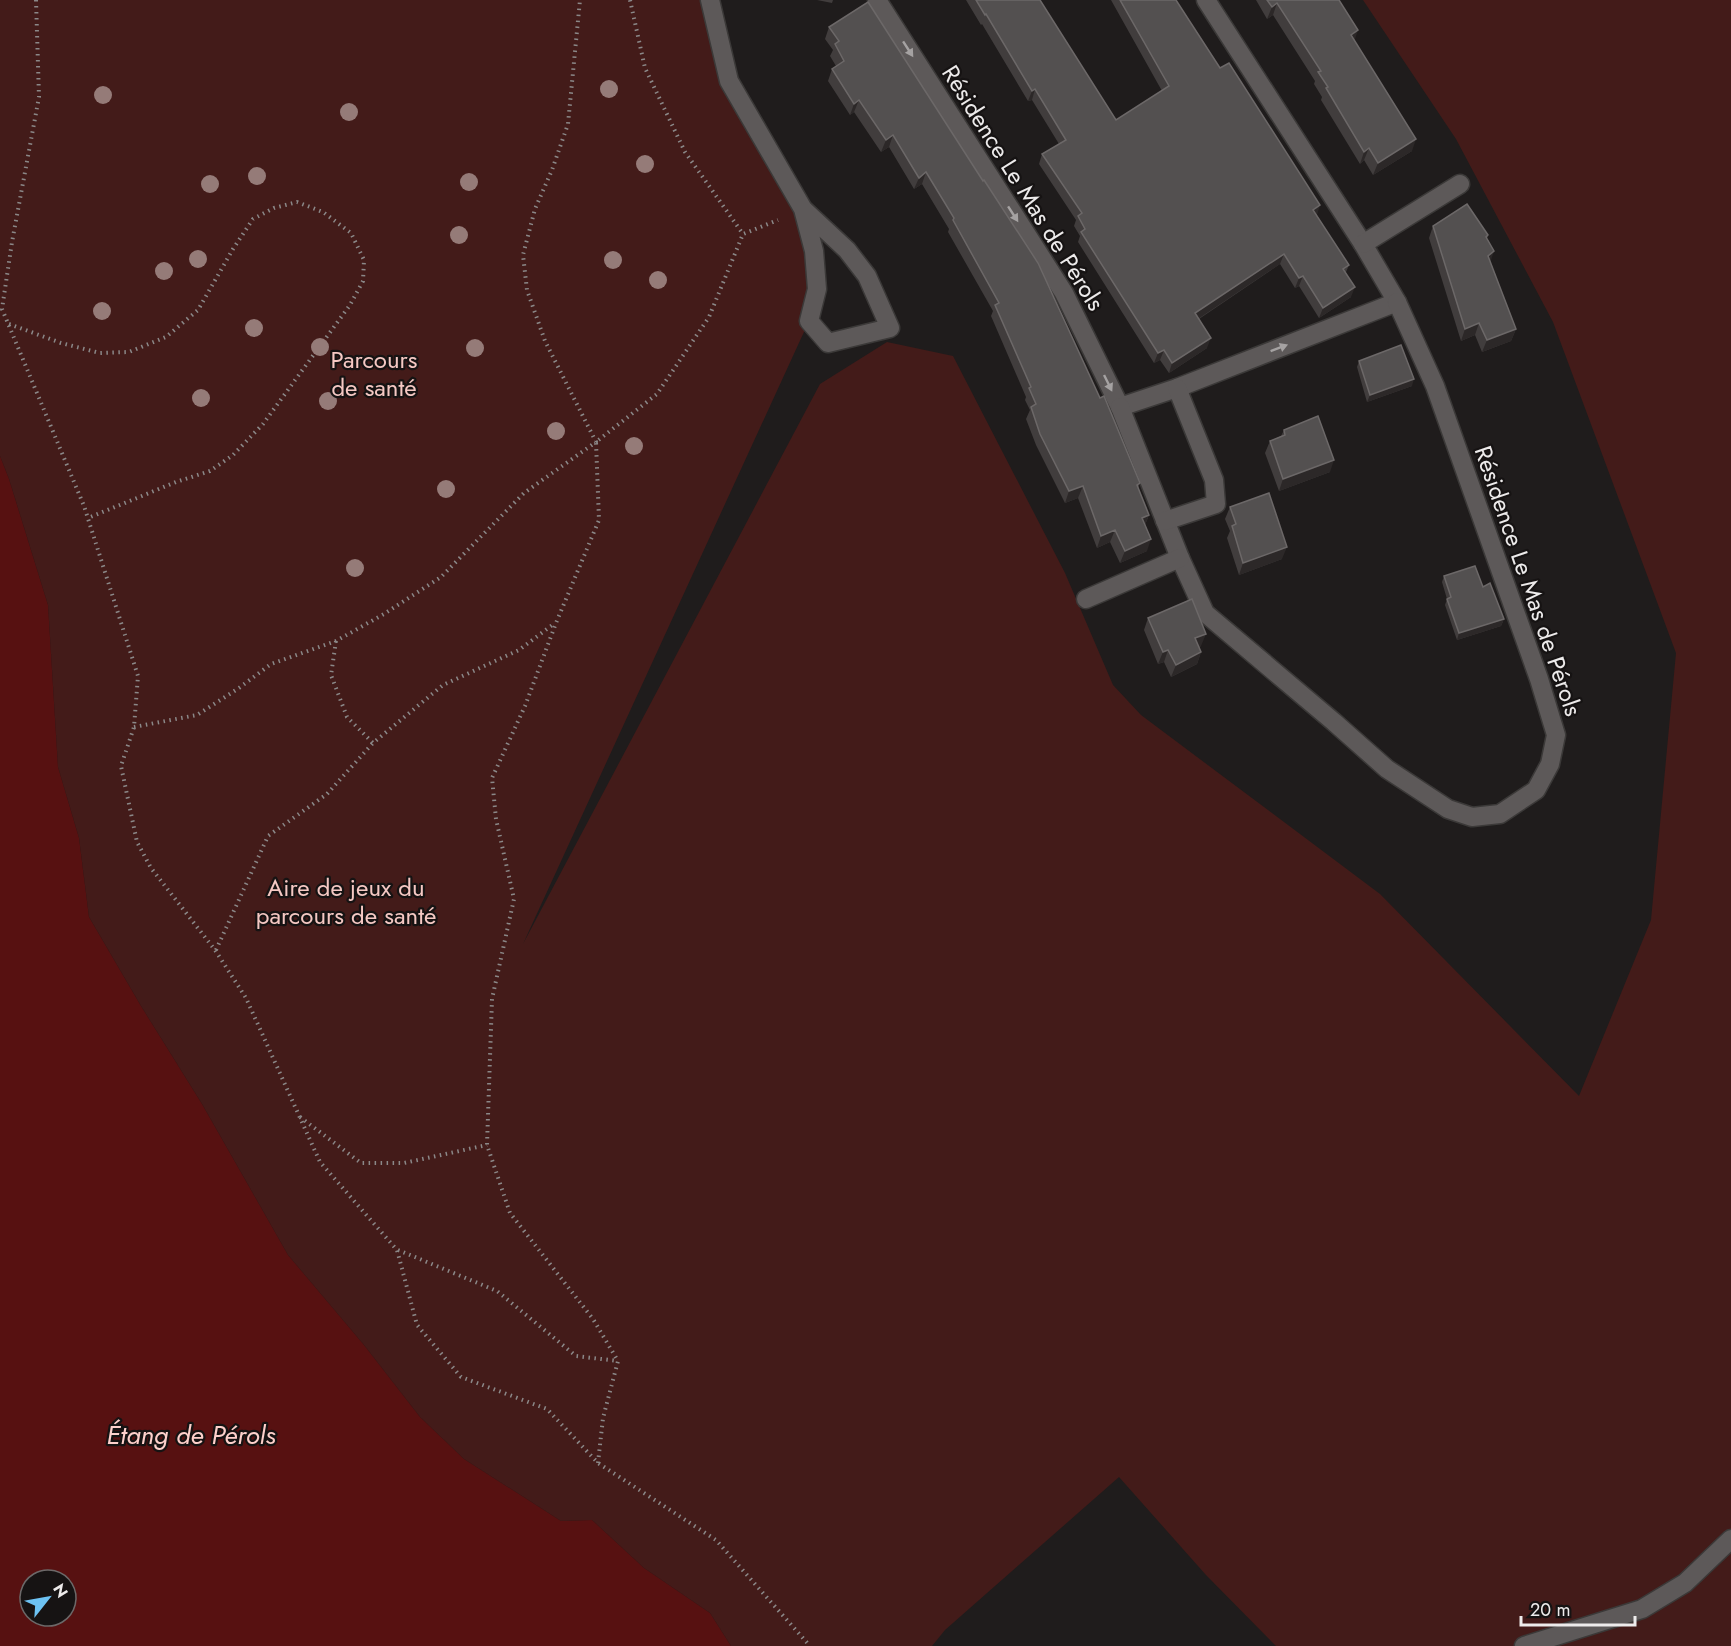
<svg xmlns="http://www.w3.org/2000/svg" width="1731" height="1646" viewBox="0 0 1731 1646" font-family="Jost,sans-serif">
<rect width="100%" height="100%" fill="#1f1c1c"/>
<!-- green -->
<polygon fill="#431b19" points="0,0 710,0 729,81 814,251 809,321 523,944 820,384 887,342 953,356 1065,573 1113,685 1141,715 1380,894 1579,1096 1651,920 1676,653 1553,322 1456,139 1363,0 1731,0 1731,1646 1276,1646 1206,1575 1119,1477 945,1630 932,1646 731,1646 710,1613 644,1568 592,1520 561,1521 464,1459 420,1417 364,1345 288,1255 202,1104 141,1006 89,917 79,838 58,767 48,605 9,479 0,456"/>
<!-- water -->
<path fill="#571111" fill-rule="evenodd" d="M0,456L9,479L48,605L58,767L79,838L89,917L141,1006L202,1104L288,1255L364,1345L420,1417L464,1459L561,1521L592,1520L644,1568L710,1613L731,1646H0ZM30,1580H66V1616H30Z"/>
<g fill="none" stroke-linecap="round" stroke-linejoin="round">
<!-- minor casing -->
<g stroke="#3b3938" stroke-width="21">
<g id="minor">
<polyline points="710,0 729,81 803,209 847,250 867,276 890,328 828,343 809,321 817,289 814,251 803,209"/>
<polyline points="877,0 1064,293 1120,407 1177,388 1397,302 1363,244 1206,0"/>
<polyline points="1363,244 1460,184"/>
<polyline points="1120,407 1180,558 1205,613 1334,722 1387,769 1448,809 1472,817 1500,814 1536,790 1550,764 1556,735 1539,679 1435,386 1397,302"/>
<polyline points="1165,521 1216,504 1214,480 1177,388"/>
<polyline points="1086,599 1180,558"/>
<polyline points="1524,1646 1642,1609 1685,1583 1731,1539"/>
</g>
</g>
<!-- path -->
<g stroke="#8b8888" stroke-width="4" stroke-dasharray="1.5 4.5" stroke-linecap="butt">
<polyline points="36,0 39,97 12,242 2,309 84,506 138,676 134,727 121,766 137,842 151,868 215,950 246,998 320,1162 397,1250 417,1325 461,1377 547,1409 598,1463 716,1540 810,1646"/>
<polyline points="630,0 645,68 685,152 743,234"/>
<polyline points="9,324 61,343 100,353 129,352 166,337 198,310 233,249 253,219 274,208 297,202 323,212 351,233 364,260 363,281 350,305 263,424 233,455 210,471 176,482 88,518"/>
<polyline points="336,641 331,675 347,717 373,743 443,685 519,650 555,623"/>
<polyline points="134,727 197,715 239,688 271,664 336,641 384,614 441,577 524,493 596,442 545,341 527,290 523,255 535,209 552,170 568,124 580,0"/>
<polyline points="216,950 268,836 327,794 373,743"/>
<polyline points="300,1117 361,1163 404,1163 487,1145"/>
<polyline points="398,1250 497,1291 576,1356 618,1361"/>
<polyline points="598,1463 603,1418 618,1361 593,1319 510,1213 487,1145 492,999 514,899 496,819 492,778 525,706 556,623 599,520 596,442 657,394 709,317 743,234 778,220"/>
</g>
<!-- minor -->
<use href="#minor" stroke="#5d5959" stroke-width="18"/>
</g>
<!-- trees -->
<g fill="#957b78">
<circle cx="609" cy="89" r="9"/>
<circle cx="103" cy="95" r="9"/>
<circle cx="349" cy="112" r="9"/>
<circle cx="645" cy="164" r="9"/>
<circle cx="257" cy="176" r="9"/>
<circle cx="469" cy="182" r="9"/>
<circle cx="210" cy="184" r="9"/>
<circle cx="459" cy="235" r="9"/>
<circle cx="198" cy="259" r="9"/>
<circle cx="613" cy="260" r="9"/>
<circle cx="164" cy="271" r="9"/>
<circle cx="658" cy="280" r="9"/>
<circle cx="102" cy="311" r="9"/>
<circle cx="254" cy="328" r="9"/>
<circle cx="320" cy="347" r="9"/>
<circle cx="475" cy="348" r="9"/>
<circle cx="201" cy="398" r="9"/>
<circle cx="328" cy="401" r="9"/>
<circle cx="556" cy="431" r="9"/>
<circle cx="634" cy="446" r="9"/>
<circle cx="446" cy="489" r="9"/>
<circle cx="355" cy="568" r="9"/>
</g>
<!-- wall -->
<g fill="#413d3d">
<polygon points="817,0 833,0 832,3"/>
<polygon points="966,0 1040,0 1116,120 1162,91 1111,0 1176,0 1317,215 1316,215 1349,265 1346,272 1351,297 1319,318 1299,286 1295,288 1280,264 1199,319 1207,348 1169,373 1160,360 1154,363 1078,242 1080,236 1074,226 1076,220 1039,164 1042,154 1059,144 1032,100 1028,101 982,24 981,25"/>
<polygon points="1256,0 1339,0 1354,41 1412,151 1373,175 1364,160 1360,164 1321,100 1322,97 1314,84 1315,81 1273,15 1267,19"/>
<polygon points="829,27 1100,398 1140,483 1138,488 1149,515 1145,525 1147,551 1120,563 1110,542 1097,548 1078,498 1065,503 1036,445 1026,419 1030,410 1025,400 1026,397 991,316 993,311 948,232 949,229 922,184 914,189 889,147 881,152 854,112 850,115 828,81 832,69 836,66 830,56 833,50 825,39"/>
<polygon points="1433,226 1488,235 1487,239 1490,263 1516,329 1511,341 1482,352 1475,335 1461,341 1429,238"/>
<polygon points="1359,361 1412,386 1367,402 1357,367"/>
<polygon points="1284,430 1330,472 1279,491 1265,453 1270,441 1281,436"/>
<polygon points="1230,507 1282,559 1239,575 1227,538 1230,531 1225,519"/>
<polygon points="1444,576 1483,587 1504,619 1501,626 1457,640 1445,605 1447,599 1442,582"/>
<polygon points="1148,618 1201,646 1199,647 1201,652 1197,664 1171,677 1164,662 1158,664 1144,630"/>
</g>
<!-- shaded-wall -->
<g fill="#2c2828">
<polygon points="1277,3 1273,15 1267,19 1272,7"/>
<polygon points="1358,30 1354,42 1351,35"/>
<polygon points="1035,89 1032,100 1028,101 1032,91"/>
<polygon points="859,100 854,112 850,115 854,104"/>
<polygon points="893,135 889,147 881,152 886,140"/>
<polygon points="1416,139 1412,151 1373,175 1378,163"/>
<polygon points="1369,148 1364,160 1360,164 1364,152"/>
<polygon points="926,172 922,184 914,189 919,178"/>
<polygon points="1320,205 1317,215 1309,220 1313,210"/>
<polygon points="1494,251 1490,263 1488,256"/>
<polygon points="1284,254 1280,264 1192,323 1195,313"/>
<polygon points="1303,276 1299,286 1295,288 1299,278"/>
<polygon points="1355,287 1351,297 1319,318 1323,308"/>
<polygon points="1479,323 1475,335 1461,341 1465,329"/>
<polygon points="1516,329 1511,341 1482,352 1487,340"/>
<polygon points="1211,338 1207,348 1169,373 1172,363"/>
<polygon points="1164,350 1160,360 1154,363 1158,353"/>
<polygon points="1414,379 1412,386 1367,402 1370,395"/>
<polygon points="1334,460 1330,472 1279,491 1283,479"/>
<polygon points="1083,486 1078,498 1065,503 1069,491"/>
<polygon points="1149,515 1144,527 1142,518"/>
<polygon points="1115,530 1110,542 1097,548 1101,536"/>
<polygon points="1151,539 1147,551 1120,563 1125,551"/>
<polygon points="1287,547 1282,559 1239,575 1243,563"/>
<polygon points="1504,619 1501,626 1457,640 1459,633"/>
<polygon points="1206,634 1201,646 1191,650 1195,638"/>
<polygon points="1168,650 1164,662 1158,664 1163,652"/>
<polygon points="1201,652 1197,664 1171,677 1176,665"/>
</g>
<!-- building -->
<g fill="#535050" stroke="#6c6868" stroke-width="1.5">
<polygon points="976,0 1040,0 1116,120 1169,86 1120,0 1176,0 1220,68 1229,63 1320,205 1313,210 1349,265 1343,269 1355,287 1323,308 1303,276 1299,278 1284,254 1195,313 1211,338 1172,363 1164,350 1158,353 1081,232 1085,229 1078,216 1082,213 1042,154 1066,140 1035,89 1032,91 986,14 985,15"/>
<polygon points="1267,0 1339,0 1358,30 1351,35 1416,139 1378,163 1369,148 1364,152 1326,88 1328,87 1318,72 1321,71 1277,3 1272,7"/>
<polygon points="868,2 983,181 984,180 1038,263 1100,398 1104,396 1140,483 1137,485 1149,515 1142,518 1151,539 1125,551 1115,530 1101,536 1083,486 1069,491 1040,434 1031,407 1036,404 1029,388 1031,387 995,305 999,303 953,220 954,218 926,172 919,178 893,135 886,140 859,100 854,104 832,69 844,61 835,44 839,41 829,27"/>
<polygon points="1467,204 1488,235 1486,237 1494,251 1488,256 1516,329 1487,340 1479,323 1465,329 1433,226"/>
<polygon points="1401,345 1414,379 1370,395 1359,361"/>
<polygon points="1318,416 1334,460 1283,479 1270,441 1285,435 1284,430"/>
<polygon points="1269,493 1287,547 1243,563 1232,526 1236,524 1230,507"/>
<polygon points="1475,566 1483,587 1490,583 1504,619 1459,633 1447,599 1451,597 1444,576"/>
<polygon points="1192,599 1206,634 1195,638 1201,652 1176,665 1168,650 1163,652 1148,618"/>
</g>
<!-- one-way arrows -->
<defs><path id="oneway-solid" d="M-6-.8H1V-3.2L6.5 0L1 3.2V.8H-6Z" transform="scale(1.5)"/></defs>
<g fill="#a5a2a2">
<use href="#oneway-solid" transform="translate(908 49) rotate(57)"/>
<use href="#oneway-solid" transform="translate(1013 214) rotate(57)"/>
<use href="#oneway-solid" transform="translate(1279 348) rotate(-21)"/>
<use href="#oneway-solid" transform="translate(1108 383) rotate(64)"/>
</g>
<g text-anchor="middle" stroke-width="4.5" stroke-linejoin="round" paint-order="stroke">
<!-- street labels -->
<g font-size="24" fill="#edebeb" stroke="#161313">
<text transform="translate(1023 188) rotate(58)" y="8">Résidence Le Mas de Pérols</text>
<text transform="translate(1528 581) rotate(71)" y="8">Résidence Le Mas de Pérols</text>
</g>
<!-- park labels -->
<g font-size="24" fill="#f5c8c3" stroke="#161313">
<text x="374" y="368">Parcours<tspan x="374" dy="28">de santé</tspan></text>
<text x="346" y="896">Aire de jeux du<tspan x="346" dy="28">parcours de santé</tspan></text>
</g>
<!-- water labels -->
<g font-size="26" font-style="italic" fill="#fed0cb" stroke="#161313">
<text x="191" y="1444">Étang de Pérols</text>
</g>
</g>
<!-- north arrow -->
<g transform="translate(48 1598) rotate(59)"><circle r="28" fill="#161313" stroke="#6c6969" stroke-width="1.5"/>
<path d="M0-4.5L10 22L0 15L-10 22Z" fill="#6dc2f3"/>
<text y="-9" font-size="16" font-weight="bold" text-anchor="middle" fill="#edebeb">N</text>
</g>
<!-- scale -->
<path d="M1521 1616v9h114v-9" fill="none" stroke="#edebeb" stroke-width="3"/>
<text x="1530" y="1616" font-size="18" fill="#edebeb" stroke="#161313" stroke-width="4.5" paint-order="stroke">20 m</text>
</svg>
